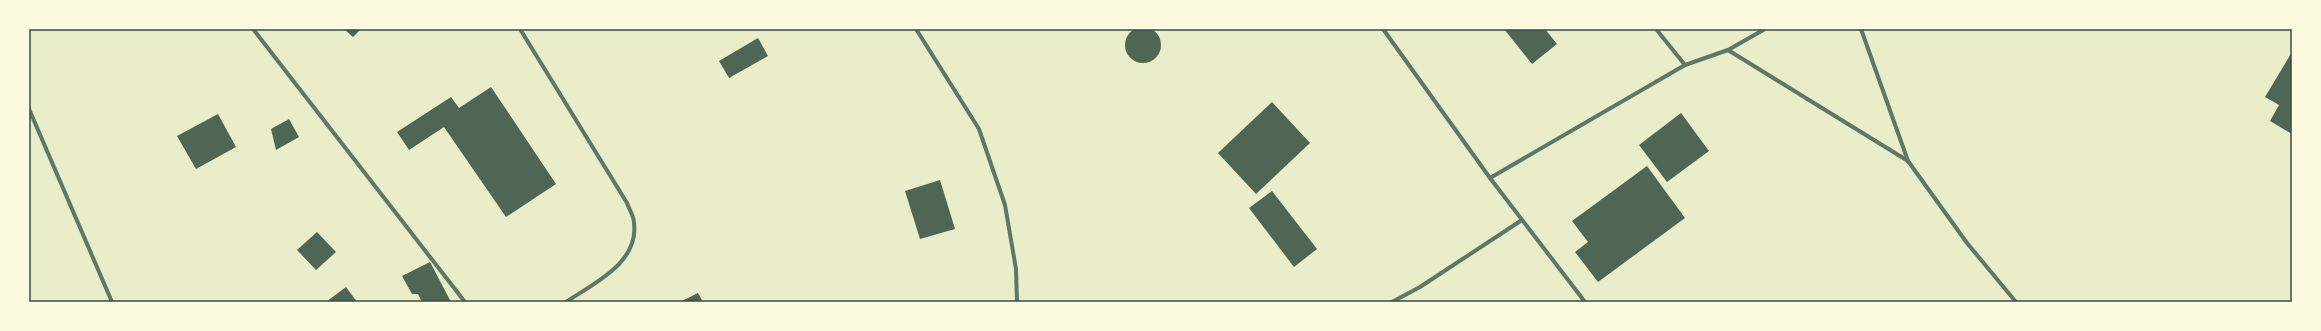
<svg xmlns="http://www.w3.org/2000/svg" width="2321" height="331" viewBox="0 0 2321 331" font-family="'Alegreya Sans',sans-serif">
<rect width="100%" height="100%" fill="#e9edc9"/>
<!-- building -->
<g fill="#4f6655">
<circle cx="1143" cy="45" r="18"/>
<polygon points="344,29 361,29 353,37"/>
<polygon points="1504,29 1545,29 1557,44 1532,64"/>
<polygon points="758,38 768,56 729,78 719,61"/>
<polygon points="2292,52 2292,134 2270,121 2279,105 2265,97"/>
<polygon points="491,87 556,184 506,217 444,127 409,150 397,132 451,97 459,108"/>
<polygon points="1272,102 1310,143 1256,194 1218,153"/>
<polygon points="1681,113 1709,151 1667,182 1639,145"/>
<polygon points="218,114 236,147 196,169 177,136"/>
<polygon points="289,119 299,137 276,150 271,129"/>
<polygon points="1647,166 1685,218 1598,282 1575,252 1588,242 1572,221"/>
<polygon points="940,180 955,229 920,239 905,191"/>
<polygon points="1272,191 1317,249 1294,267 1249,208"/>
<polygon points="317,232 336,252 316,270 297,250"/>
<polygon points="430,262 451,302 422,302 418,294 412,294 402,276"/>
<polygon points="346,287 357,302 326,302"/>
<polygon points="698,293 703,302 680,302"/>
</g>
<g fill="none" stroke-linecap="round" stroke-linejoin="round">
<!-- minor -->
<g stroke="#617663" stroke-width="4">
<polyline points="253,29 465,302"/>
<path d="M520,29L627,203C629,209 634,216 634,223C639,263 594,283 566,302"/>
<polyline points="916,29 979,129 1005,205 1016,269 1017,302"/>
<polyline points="1383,29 1490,178 1585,302"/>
<polyline points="1656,29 1685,65"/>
<polyline points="1861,29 1908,161 1967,243 2016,302"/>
<polyline points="1728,50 1908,161"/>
<polyline points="29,109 112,302"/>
<polyline points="1490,178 1685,65 1728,50 1765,29"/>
<polyline points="1392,302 1420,287 1522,220"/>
</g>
</g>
<!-- border -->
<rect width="2321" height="331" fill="none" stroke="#fefae0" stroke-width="60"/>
<rect x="30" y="30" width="2261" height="271" fill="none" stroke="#344e41" stroke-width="1.5"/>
</svg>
